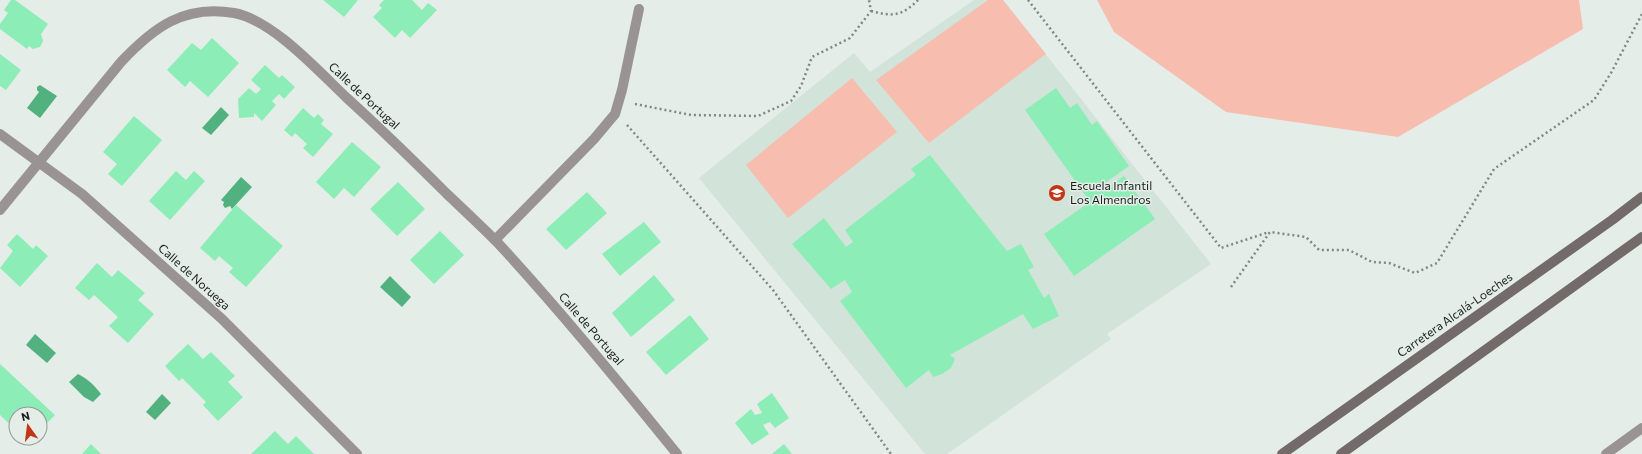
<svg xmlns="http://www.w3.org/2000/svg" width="1642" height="454" viewBox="0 0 1642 454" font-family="Commissioner,sans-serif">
<rect width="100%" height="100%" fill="#e4ede7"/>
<!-- built -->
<polygon fill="#d2e3d9" points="974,0 1003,0 1211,264 1107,334 1111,339 947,454 925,454 699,178 854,53 870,72"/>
<!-- green -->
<g fill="#f7beb0">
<polygon points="988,0 1003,0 1046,54 929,143 876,80"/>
<polygon points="1097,0 1579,0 1583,29 1398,137 1226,112 1114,32"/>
<polygon points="852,78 897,132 788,218 746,165"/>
</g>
<!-- water -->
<g fill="#52b27f">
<polygon points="40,85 57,96 40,118 27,108 39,92 37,90 37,87"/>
<polygon points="221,107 229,115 211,135 202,128"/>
<polygon points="241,177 252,187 232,209 230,206 225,208 223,205 224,202 221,200"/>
<polygon points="390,276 411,297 402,307 380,287"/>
<polygon points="35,334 56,353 47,363 26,345"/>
<path d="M78,374C88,379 94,385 101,394L93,402L84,397L69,382Z"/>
<polygon points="162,394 171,403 155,420 146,412"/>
</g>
<!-- building -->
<g fill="#8dedb7">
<polygon points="11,0 15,0 48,24 41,34 43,41 40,47 33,49 29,46 27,49 0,29 0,24 8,13 4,10"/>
<polygon points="323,0 358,0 344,17"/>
<polygon points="384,0 412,0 422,10 428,3 437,10 410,38 402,30 395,38 373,17 382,8 379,5"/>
<polygon points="212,38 239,63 208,97 190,81 185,87 167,70 192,43 201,50"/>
<polygon points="0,54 21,70 6,90 0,86"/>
<polygon points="265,65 279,78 282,75 295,87 284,99 279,94 272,101 276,105 262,121 254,113 254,117 239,118 238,99 249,88 256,94 261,89 251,80"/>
<polygon points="1056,88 1070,108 1077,103 1092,125 1097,121 1129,166 1105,183 1109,187 1124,176 1155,219 1074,276 1044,234 1090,202 1025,110"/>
<polygon points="303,108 314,118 318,114 324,120 321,124 333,134 313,157 303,148 307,144 295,133 292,137 284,130"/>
<polygon points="134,116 162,140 122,186 108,174 117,164 103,152"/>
<polygon points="352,142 381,167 354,197 344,188 334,199 316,182"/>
<polygon points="930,155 1007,251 1021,244 1034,267 1028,270 1044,298 1049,294 1059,316 1033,329 1023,314 950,355 955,359 951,368 942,374 933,377 929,370 906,388 840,301 852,292 845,280 831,289 792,244 824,218 846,247 853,242 845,230 916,175 911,169"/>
<polygon points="176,171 186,180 194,171 205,181 170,220 149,201"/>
<polygon points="398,182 425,209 397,236 370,209"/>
<polygon points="587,192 607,213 566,250 546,229"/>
<polygon points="236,205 283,246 246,287 229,272 233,268 219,256 215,261 200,248"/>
<polygon points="644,222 661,242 620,276 602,254"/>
<polygon points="440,231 464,255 434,284 410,260"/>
<polygon points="17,234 33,249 36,245 48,256 20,287 0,268 13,251 7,245"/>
<polygon points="97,263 112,277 118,270 145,293 138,300 154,314 128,343 109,326 118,317 94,295 89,300 75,288"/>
<polygon points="654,275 675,300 631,337 612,313"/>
<polygon points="690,315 709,339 666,375 646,352"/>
<polygon points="188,344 203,359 211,352 235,376 228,382 243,397 218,421 203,405 206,402 182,378 179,381 165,366"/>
<polygon points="0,364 55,415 40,430 40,414 16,414 16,430 0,415"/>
<polygon points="772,393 789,418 775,428 770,422 763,425 769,434 752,445 735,423 751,409 755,415 762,413 757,404"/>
<polygon points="275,431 288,444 296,436 314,454 251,454"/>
<polygon points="91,444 101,454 82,454"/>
<polygon points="784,444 792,454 772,454"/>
</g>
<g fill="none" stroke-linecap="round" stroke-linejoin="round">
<!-- path -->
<g stroke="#818783" stroke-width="2.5" stroke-dasharray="2 3" stroke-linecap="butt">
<polyline points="1028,0 1221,248 1269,232"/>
<path d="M871,11C893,17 902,16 918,0"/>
<polyline points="635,104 691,115 758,116 791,101 801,86 812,57 850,38 871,11 869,0"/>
<polyline points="627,125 773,290 891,454"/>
<polyline points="1231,287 1270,232 1306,237 1319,250 1349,250 1372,262 1389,263 1415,273 1437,263 1494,169 1594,100 1611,73 1642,14"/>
</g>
<!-- service -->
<polyline stroke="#999493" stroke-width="10" points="495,240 594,139 615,114 622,90 639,9"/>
<!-- minor -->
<g stroke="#999493" stroke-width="10">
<polyline points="0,134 82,194 222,319 357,454"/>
<path d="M0,210L121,62C153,28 184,4 234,13C273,20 319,72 348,99C382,130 415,162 447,194C464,210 481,226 497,242C560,310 619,382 677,454"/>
<polyline points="1606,454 1642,428"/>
</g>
<!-- secondary -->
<g stroke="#726b6a" stroke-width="10">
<polyline points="1282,454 1612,220 1642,197"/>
<polyline points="1341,454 1642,237"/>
</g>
</g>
<!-- icons -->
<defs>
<g id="school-disc" transform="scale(0.9)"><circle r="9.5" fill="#c13616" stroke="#e4ede7"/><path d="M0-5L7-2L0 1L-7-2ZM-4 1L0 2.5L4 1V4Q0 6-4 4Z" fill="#fff"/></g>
</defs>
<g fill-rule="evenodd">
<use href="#school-disc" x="1057" y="193"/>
</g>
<g text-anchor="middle" stroke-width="3" stroke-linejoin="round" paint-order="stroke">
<!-- street labels -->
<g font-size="12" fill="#1b1e1c" stroke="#e4ede7">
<text transform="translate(364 96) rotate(43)" y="4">Calle de Portugal</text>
<text transform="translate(194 277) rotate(42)" y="4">Calle de Noruega</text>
<text transform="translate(1455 315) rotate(-35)" y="4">Carretera Alcalá-Loeches</text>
<text transform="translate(591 329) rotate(49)" y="4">Calle de Portugal</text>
</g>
<!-- poi labels -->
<g font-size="12" fill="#1b1e1c" stroke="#e4ede7" text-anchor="start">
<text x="1070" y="190">Escuela Infantil<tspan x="1070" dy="14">Los Almendros</tspan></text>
</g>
</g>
<!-- north arrow -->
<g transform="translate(28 426) rotate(346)"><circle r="19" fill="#e4ede7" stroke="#949a96"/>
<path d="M0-3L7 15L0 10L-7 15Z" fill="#c13616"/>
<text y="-6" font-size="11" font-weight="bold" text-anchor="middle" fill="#1b1e1c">N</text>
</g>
</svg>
